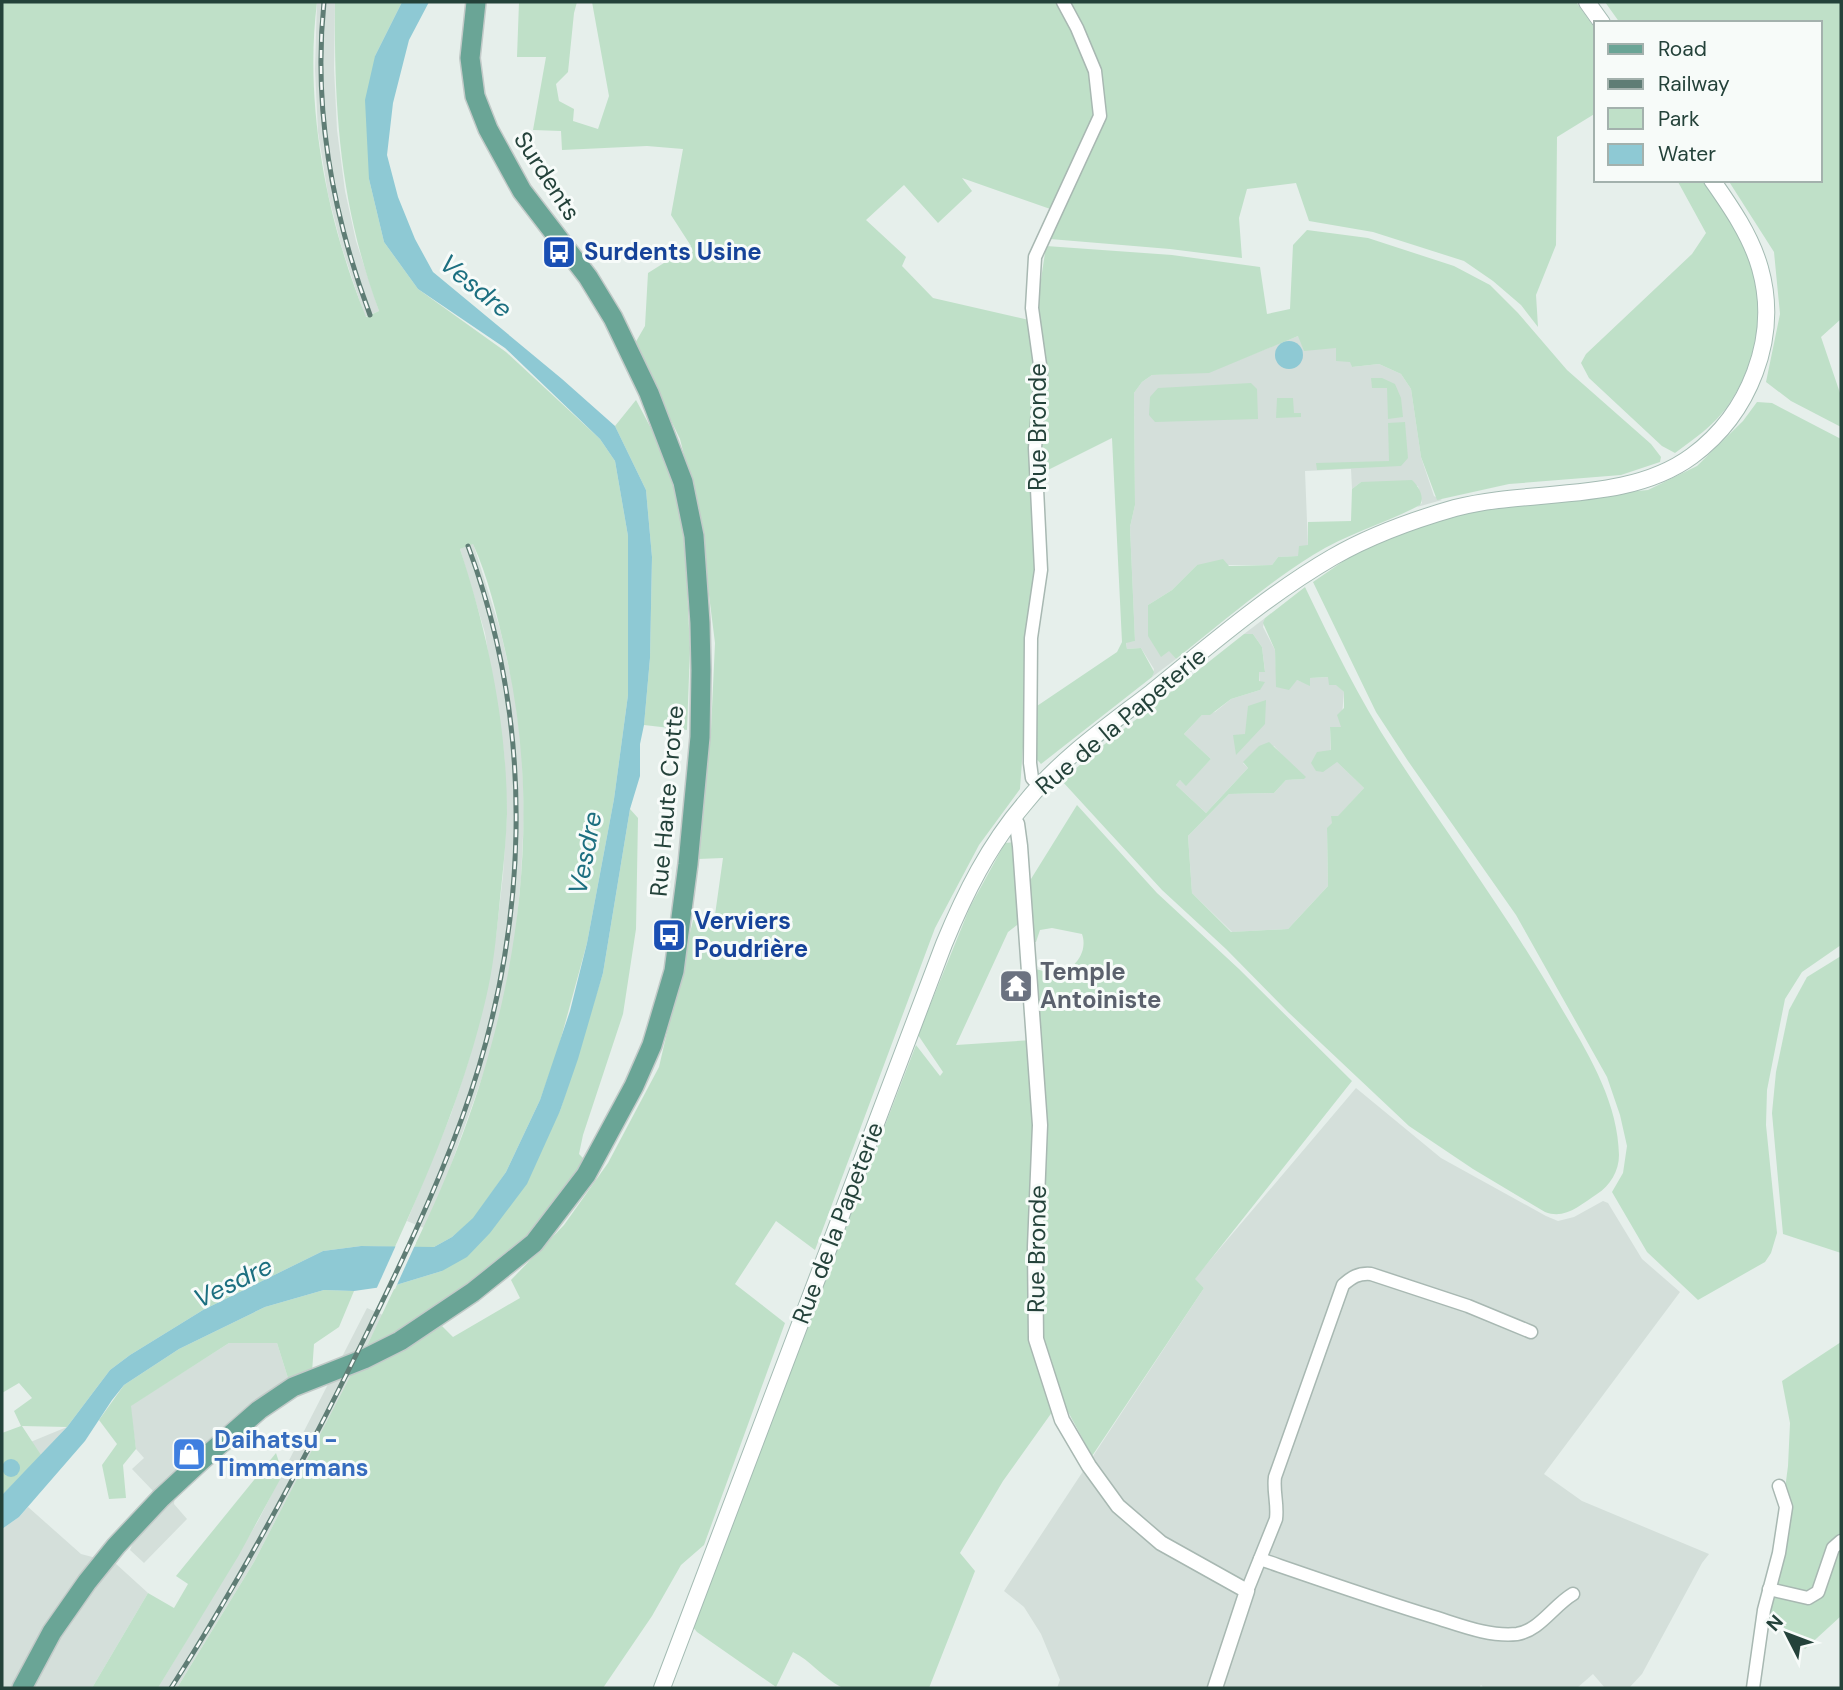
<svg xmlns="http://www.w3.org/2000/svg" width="1843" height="1690" viewBox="0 0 1843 1690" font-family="'DM Sans',sans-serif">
<rect width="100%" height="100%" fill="#e6efeb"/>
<!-- built -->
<g fill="#d4dfda">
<polygon points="317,2 335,2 334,68 337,130 345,191 356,241 379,311 365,317 341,245 328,194 318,132 315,69"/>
<polygon points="1298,336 1336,348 1351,362 1352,367 1379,364 1401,374 1411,389 1421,457 1434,496 1442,500 1417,507 1422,503 1418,486 1361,482 1352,489 1351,469 1305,471 1308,546 1299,556 1278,557 1272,565 1197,565 1172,590 1148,605 1161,656 1169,650 1176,659 1152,677 1154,669 1141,648 1127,649 1126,642 1135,641 1130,527 1135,505 1134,393 1142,382 1152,375 1209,372"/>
<polygon points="473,543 500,629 514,690 522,752 524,815 521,878 515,940 504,1001 488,1061 446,1179 424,1228 407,1221 451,1114 470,1056 496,936 503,875 507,815 504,753 485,633 460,549"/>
<polygon points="1265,618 1263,627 1275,650 1277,687 1297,680 1310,685 1310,678 1329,677 1344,692 1341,727 1330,728 1331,756 1364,788 1327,829 1328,886 1288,929 1232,932 1192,893 1188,836 1229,794 1274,793 1286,780 1304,779 1274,746 1243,763 1248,768 1206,813 1176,785 1180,780 1186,785 1211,759 1184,734 1202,715 1215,712 1231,699 1260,690 1259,672 1265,671 1262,647 1253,634 1244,634"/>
<polygon points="1356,1088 1441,1158 1546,1216 1558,1221 1574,1217 1603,1201 1608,1203 1642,1259 1680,1292 1544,1474 1582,1501 1709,1554 1702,1563 1642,1674 1629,1688 1605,1688 1593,1674 1577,1688 1484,1688 1481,1685 1479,1688 1057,1688 1060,1680 1041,1634 1024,1607 1004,1591 1204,1288 1194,1279"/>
<polygon points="367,1308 383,1315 254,1562 177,1688 158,1688 258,1521"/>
<polygon points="229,1343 277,1343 288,1378 177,1472 174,1504 187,1519 144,1563 130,1550 154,1492 132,1469 144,1458 136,1449 130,1406"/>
<polygon points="67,1427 21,1476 2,1495 11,1450"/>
<polygon points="28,1507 81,1554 115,1563 148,1593 92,1688 2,1688 2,1529 19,1517"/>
</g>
<!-- green -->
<g fill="#bfe0c8">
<path d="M2,2H317C304,106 327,221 366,317L379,311C341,208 334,116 335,8V2H402L375,56L369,179L384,242L418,289L506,352L600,439L615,461L628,536L630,642L628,695L614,799L587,943L557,1053L540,1100L506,1172L474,1218L452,1237L434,1247H414C505,1063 552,852 505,650C497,615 488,577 473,544L460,549C488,634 507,724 507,814C506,846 502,878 499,909C496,939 493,969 486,998C466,1084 432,1166 395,1247L361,1246L323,1251L203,1310L130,1355L110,1370L67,1427L22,1426L41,1455L2,1495V1433L21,1426L14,1411L32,1398L19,1383L2,1393Z"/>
<polygon points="519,2 577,2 574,13 568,72 556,84 559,101 574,109 573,121 598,129 609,96 592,2 1058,2 1088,66 1095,92 1095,119 1056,211 962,178 972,191 938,223 904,185 866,220 906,257 902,266 933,298 1029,320 1037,375 1029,476 1036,564 1020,789 979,845 935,928 815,1250 776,1221 735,1284 785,1323 704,1545 681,1565 652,1616 603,1688 177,1688 254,1562 352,1373 442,1326 453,1337 520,1298 511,1280 564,1225 608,1163 659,1067 693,920 714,922 723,858 698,859 711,730 715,643 699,515 680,439 634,345 645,326 648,273 691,246 671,215 683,149 647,146 562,150 561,131 533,130 546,57 517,57"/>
<polygon points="1065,2 1576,2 1596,30 1596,113 1557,137 1556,245 1536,295 1538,327 1521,305 1493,281 1464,261 1373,232 1309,221 1296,183 1247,189 1239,218 1242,258 1170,249 1050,239 1104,115"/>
<polygon points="1605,2 1841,2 1841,319 1821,337 1841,396 1841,427 1791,401 1766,382 1780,314 1774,252 1728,180 1820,180 1820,23 1620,23"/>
<path d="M1677,180H1702C1718,203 1743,237 1751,263C1766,311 1756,366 1727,407C1713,426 1694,439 1675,453L1662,446L1589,378L1581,363L1586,354L1692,254L1706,233Z"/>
<polygon points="1307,230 1368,238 1454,266 1490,285 1518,313 1567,370 1651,444 1661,457 1660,462 1621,475 1509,484 1437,500 1421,457 1411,389 1401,374 1379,364 1352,367 1350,362 1336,361 1336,348 1304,351 1298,336 1209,373 1152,375 1142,382 1134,393 1135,505 1130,527 1135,641 1126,643 1127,649 1141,648 1154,672 1152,677 1041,764 1032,754 1034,708 1117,652 1122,642 1112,438 1038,475 1035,320 1046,246 1172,255 1260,267 1267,314 1290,309 1293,245"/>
<polygon points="1371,378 1382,378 1395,384 1401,398 1403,417 1388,419 1387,388 1372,388"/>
<polygon points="1251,383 1257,389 1258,419 1155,422 1149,415 1150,397 1158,388"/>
<polygon points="1277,398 1293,398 1294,413 1301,413 1301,417 1276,418"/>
<polygon points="636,400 671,466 684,527 690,649 687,730 644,725 650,658 652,557 646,490 615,426"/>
<polygon points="1757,402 1772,403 1841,439 1841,945 1802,972 1785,999 1767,1090 1766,1125 1777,1233 1771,1253 1765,1262 1698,1300 1647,1252 1612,1192 1623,1173 1627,1146 1620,1115 1607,1077 1516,915 1408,761 1376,712 1313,582 1364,547 1435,520 1512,503 1648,490 1697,466 1743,421"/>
<polygon points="1405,422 1408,458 1401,466 1317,470 1316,463 1389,461 1388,423"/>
<path d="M1412,480C1418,486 1425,496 1420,505C1385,524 1348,533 1313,555C1265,585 1221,623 1176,659L1169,651L1161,657L1148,636V605L1172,590L1197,565L1223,559L1229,566L1272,565L1278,557L1298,556L1299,546L1308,545V522L1351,521L1352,489L1361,482Z"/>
<path d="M1305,587C1332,643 1359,699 1393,751C1448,835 1508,916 1559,1004C1586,1050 1618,1100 1619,1155C1619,1171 1610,1186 1597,1194C1580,1205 1565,1220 1545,1212L1473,1169L1409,1126L1288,1012L1226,949L1162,890L1062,781L1091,755L1244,634H1253L1262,647L1265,672H1259V681L1265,682L1260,690L1231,699L1210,715H1202L1184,734L1211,759L1186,786L1180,780L1176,785L1206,813L1248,768L1243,762L1259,746L1269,742L1306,777L1304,779L1286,780L1274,793L1229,794L1188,836L1192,893L1231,932L1288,929L1328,886L1327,828L1332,823L1331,816H1338L1364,788L1337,762L1323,772L1316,771L1311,763L1317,752L1331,750L1330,727H1341L1337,715L1344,708V692L1336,685H1329L1328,677L1310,678V686L1297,680L1289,690L1276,687L1275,650L1263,623L1265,618Z"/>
<polygon points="1266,700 1265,724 1236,755 1233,735 1245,734 1248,706"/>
<path d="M1077,805L1157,893L1239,969L1352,1081L1195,1279L1204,1288L1092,1456L1053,1384L1043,1341L1035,969C1041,970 1051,974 1058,973C1076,969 1088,951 1082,934L1052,928L1040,930L1036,942H1031L1026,887Z"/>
<path d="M630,809L638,818L636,929L623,1014L583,1135L579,1154L586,1161C567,1187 549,1214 526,1237C482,1282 419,1319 365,1350L396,1285L442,1271L560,1111L603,973Z"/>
<path d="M1015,842L1022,921L1008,932L956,1045L1033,1040L1036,1152L1032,1317L1055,1408L1003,1481L960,1553L975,1571L929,1688C912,1688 853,1690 841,1687C823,1678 810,1660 793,1652L776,1687L697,1632L692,1626L916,1045L940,1076L943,1072L918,1035L970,907L1005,843Z"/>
<polygon points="1841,956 1841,1253 1783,1234 1772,1113 1776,1072 1789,1010 1807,977"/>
<polygon points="324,1290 354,1291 339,1327 314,1344 312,1372 288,1378 277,1343 229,1343 131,1406 136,1449 123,1465 126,1498 109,1499 102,1465 117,1444 99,1420 124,1385 179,1349 265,1307"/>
<polygon points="1841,1342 1841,1616 1805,1649 1769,1612 1788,1466 1790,1423 1782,1381"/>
<polygon points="276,1453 283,1474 239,1555 158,1688 92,1688 148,1593 174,1608 188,1584 176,1576"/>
</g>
<!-- water -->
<g fill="#8ec9d4">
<polygon points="402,2 429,2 409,40 393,103 387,155 398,197 415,239 433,272 562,379 615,426 646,490 652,557 650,658 644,725 640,744 640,776 630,809 603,973 578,1059 560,1111 527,1184 490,1233 467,1257 442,1271 396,1285 354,1291 324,1290 265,1307 179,1349 124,1385 112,1400 85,1441 19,1517 2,1529 2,1495 67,1427 110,1370 130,1355 203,1310 323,1251 361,1246 434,1247 452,1237 473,1218 506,1172 540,1100 570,1011 587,943 614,799 628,695 628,536 615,461 600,439 505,348 418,289 384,242 369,179 365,100 375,56"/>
<circle cx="1289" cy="355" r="14"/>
<circle cx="11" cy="1468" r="9"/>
</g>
<!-- pier -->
<polygon fill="#e6efeb" points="397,1243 416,1243 395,1289 375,1292"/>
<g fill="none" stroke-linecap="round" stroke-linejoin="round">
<!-- minor casing -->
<g stroke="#a8b8b2" stroke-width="15">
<g id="minor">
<polyline points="1039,786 1032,778 1030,763 1031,638 1041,570 1035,448 1041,372 1032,308 1035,257 1100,116 1095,71 1077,28 1063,2"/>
<path d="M1260,1559C1318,1579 1375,1599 1434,1617C1460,1625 1489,1637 1517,1634C1539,1631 1554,1605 1573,1594"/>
<polyline points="1769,1589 1808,1598 1818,1592 1833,1548 1841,1541"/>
<path d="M1247,1591L1276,1519C1278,1504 1273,1491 1275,1477L1343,1285C1352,1277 1358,1273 1371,1274L1468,1306L1531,1332"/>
<polyline points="1753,1688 1764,1610 1779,1553 1786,1507 1779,1486"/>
</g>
</g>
<!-- tertiary casing -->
<g stroke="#a8b8b2" stroke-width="17">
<polyline id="tertiary" points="1013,818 1017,824 1020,846 1040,1125 1035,1247 1036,1339 1062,1420 1089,1466 1118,1506 1161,1543 1247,1591 1215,1688"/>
</g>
<!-- secondary casing -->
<g stroke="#a4bbb3" stroke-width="18">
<g id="secondary">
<polyline points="1587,2 1602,23"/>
<path d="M662,1688L944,944C965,893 989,845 1025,803C1060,759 1108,726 1152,692C1210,645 1269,594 1333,557C1371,535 1413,520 1455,508C1531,488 1627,504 1692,456C1749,414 1780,338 1760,268C1751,236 1731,207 1712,180"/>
</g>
</g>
<!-- primary casing -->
<g stroke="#c2cac8" stroke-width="22">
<polyline id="primary" points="22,1688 52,1632 87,1582 116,1546 161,1498 203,1459 259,1410 293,1387 364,1359 400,1341 473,1292 534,1243 586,1175 634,1086 652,1045 674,971 688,864 700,737 701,670 700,623 694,536 683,482 649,393 613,318 588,277 522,191 488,129 475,96 470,58 476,2"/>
</g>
<!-- minor -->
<use href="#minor" stroke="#fff" stroke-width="12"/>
<!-- tertiary -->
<use href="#tertiary" stroke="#fff" stroke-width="14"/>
<!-- secondary -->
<use href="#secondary" stroke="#fff" stroke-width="16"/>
<!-- primary -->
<use href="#primary" stroke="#6aa596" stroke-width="19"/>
<!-- rail casing -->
<g stroke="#5f7d75" stroke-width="5">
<g id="rail">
<path d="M324,2C313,108 333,216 370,315"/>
<path d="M171,1688C242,1578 304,1461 362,1343C398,1270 434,1195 462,1118C529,933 537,731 468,546"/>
</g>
</g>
<!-- rail -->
<use href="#rail" stroke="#f7fbf9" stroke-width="2.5" stroke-dasharray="8" stroke-linecap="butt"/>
</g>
<!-- icons -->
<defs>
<g id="bus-square" transform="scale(1.75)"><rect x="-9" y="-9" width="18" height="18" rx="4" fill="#1a4fb4" stroke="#f7fbf9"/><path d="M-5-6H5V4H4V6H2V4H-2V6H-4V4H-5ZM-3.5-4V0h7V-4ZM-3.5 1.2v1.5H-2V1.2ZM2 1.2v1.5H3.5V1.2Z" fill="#fff"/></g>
<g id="temple-square" transform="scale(1.75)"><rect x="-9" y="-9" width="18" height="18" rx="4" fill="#6b7280" stroke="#f7fbf9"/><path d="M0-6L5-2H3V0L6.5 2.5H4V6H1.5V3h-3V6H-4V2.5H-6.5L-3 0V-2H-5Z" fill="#fff"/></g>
<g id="shop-square" transform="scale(1.75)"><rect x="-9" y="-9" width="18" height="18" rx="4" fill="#3f7fe0" stroke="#f7fbf9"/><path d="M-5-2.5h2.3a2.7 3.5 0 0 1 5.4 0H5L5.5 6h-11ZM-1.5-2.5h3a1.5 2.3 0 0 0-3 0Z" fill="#fff"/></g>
</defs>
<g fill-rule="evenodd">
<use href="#bus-square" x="559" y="252"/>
<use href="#bus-square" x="669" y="935"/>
<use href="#temple-square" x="1016" y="986"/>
<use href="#shop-square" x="189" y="1454"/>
</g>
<g text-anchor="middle" stroke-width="6" stroke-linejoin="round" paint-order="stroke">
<!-- street labels -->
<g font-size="24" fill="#24423a" stroke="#f7fbf9">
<text transform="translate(547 176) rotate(57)" y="8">Surdents</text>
<text transform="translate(1038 427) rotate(-90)" y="8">Rue Bronde</text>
<text transform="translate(1121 721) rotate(-40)" y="8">Rue de la Papeterie</text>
<text transform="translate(667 801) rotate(-85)" y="8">Rue Haute Crotte</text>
<text transform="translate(838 1223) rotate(-69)" y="8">Rue de la Papeterie</text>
<text transform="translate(1037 1249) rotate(-89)" y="8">Rue Bronde</text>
</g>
<!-- transit labels -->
<g font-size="24" font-weight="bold" fill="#164399" stroke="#f7fbf9" text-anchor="start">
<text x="584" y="260">Surdents Usine</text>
<text x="694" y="929">Verviers<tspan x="694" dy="28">Poudrière</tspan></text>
</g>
<!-- worship labels -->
<g font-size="24" font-weight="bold" fill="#5b616d" stroke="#f7fbf9" text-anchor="start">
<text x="1040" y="980">Temple<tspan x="1040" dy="28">Antoiniste</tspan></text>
</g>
<!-- shop labels -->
<g font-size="24" font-weight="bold" fill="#366cbe" stroke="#f7fbf9" text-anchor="start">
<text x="214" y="1448">Daihatsu -<tspan x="214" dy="28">Timmermans</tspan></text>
</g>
<!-- water labels -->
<g font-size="26" font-style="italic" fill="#1c6f80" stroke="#f7fbf9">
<text transform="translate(476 286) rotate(39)" y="9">Vesdre</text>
<text transform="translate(585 853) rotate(-79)" y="9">Vesdre</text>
<text transform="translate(233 1282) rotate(-26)" y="9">Vesdre</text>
</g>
</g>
<!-- border -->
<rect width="1843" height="1690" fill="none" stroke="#24423a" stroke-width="7"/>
<!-- legend -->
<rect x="1594" y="21" width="228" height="161" fill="#f7fbf9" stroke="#a3b1ad" stroke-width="2"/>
<rect x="1608" y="44" width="35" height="10" fill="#6aa596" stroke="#a3b1ad" stroke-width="2"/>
<text x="1658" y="56" font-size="21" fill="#24423a">Road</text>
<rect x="1608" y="79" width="35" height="10" fill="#5f7d75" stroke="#a3b1ad" stroke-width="2"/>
<text x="1658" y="91" font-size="21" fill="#24423a">Railway</text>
<rect x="1608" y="108" width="35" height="21" fill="#bfe0c8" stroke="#a3b1ad" stroke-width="2"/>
<text x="1658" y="126" font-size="21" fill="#24423a">Park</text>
<rect x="1608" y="144" width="35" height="21" fill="#8ec9d4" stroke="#a3b1ad" stroke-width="2"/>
<text x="1658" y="161" font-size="21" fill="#24423a">Water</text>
<!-- north arrow -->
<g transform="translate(1787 1634) rotate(312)" stroke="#f7fbf9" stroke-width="5" paint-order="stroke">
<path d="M0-5L12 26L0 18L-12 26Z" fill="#24423a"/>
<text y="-10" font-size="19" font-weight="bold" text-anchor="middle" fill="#24423a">N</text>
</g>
</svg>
